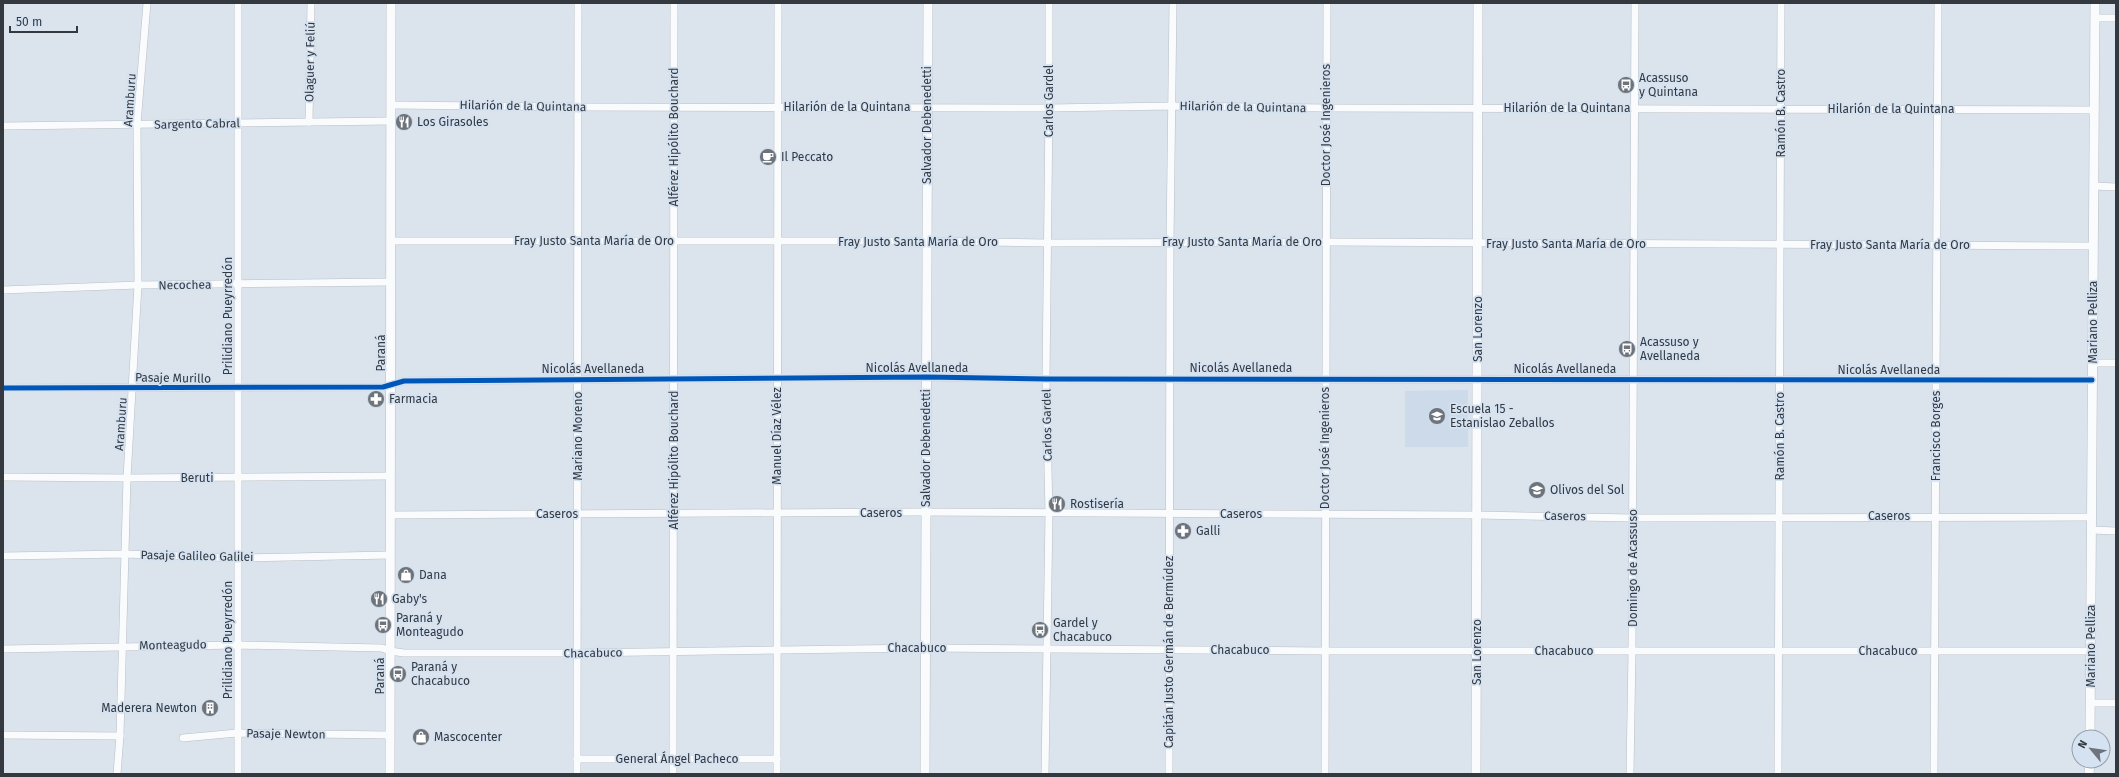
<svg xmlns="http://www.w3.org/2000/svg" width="2119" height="777" viewBox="0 0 2119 777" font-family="'Fira Sans',sans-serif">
<rect width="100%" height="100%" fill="#dbe3ec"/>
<!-- built -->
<polygon fill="#ccdaea" points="1468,390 1468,447 1405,447 1405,391"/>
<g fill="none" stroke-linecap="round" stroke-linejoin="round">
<!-- minor casing -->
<g stroke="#b9bfc6" stroke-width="8">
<g id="minor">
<polyline points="2095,18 2116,18"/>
<polyline points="391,105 578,107 1049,108 1172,106 1326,108 2095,110"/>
<polyline points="309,122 311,3"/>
<polyline points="3,126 391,121"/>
<polyline points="2094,186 2116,187"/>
<polyline points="391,241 919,241 1047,243 1327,242 2092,246"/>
<polyline points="3,290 138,285 391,282"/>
<polyline points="2093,363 2116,363"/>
<polyline points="3,388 383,387 404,381 926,377 1046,379 2092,380"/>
<polyline points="3,477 127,478 390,476"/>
<polyline points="390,515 916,512 1477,515 1633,518 2092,517"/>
<polyline points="2092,530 2116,531"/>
<polyline points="3,556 125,554 238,558 390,555"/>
<polyline points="3,649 238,645 382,648 390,651 404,653 577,653 925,648 1325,651 2091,651"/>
<polyline points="2091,703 2116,703"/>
<polyline points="3,735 120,736"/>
<polyline points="183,738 237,733 390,735"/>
<polyline points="577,759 777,759"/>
<polyline points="117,774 120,736 127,478 138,285 137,124 147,3"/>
<polyline points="238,774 238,3"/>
<polyline points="577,774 578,3"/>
<polyline points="673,774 674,3"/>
<polyline points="777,774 778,3"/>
<polyline points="1045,774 1049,513 1046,379 1049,108 1049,3"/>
<polyline points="1169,774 1170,242 1173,3"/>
<polyline points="1325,774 1327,3"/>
<polyline points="1630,774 1632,651 1635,3"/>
<polyline points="1778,774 1781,3"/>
<polyline points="1934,774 1938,3"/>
</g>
</g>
<!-- tertiary casing -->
<g stroke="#b9bfc6" stroke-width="10">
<g id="tertiary">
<polyline points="2090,737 2095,3"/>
<polyline points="390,774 391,3"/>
<polyline points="925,774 928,3"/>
<polyline points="1476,774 1478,3"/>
<polyline points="2089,774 2090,761"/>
</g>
</g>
<!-- minor -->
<use href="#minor" stroke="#fafbfc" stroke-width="7"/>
<!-- tertiary -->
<use href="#tertiary" stroke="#fafbfc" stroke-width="9"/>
<!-- cycleway casing -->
<g stroke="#d5e2f2" stroke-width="8">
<polyline id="cycleway" points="3,388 383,387 404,381 926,377 1046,379 2092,380"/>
</g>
<!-- cycleway -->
<use href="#cycleway" stroke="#0057b8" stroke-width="5"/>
</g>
<!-- icons -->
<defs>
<g id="bus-disc" transform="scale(0.9)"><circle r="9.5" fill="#6e747c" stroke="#d5e2f2"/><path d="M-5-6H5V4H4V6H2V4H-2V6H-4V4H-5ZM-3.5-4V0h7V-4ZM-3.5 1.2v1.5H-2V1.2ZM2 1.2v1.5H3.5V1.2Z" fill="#fff"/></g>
<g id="restaurant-disc" transform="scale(0.9)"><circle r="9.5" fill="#6e747c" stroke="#d5e2f2"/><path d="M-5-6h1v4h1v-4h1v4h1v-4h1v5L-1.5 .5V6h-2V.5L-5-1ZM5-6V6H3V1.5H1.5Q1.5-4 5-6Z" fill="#fff"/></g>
<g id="cafe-disc" transform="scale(0.9)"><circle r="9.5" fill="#6e747c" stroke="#d5e2f2"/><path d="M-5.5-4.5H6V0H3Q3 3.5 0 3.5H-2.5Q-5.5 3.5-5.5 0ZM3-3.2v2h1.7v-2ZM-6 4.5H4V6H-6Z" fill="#fff"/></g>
<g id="pharmacy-disc" transform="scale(0.9)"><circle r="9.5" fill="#6e747c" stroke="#d5e2f2"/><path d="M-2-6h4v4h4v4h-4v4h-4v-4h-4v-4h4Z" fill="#fff"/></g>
<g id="school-disc" transform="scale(0.9)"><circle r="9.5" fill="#6e747c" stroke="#d5e2f2"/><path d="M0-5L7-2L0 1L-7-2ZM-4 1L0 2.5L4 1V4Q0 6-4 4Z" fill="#fff"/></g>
<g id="shop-disc" transform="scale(0.9)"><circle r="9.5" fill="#6e747c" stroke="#d5e2f2"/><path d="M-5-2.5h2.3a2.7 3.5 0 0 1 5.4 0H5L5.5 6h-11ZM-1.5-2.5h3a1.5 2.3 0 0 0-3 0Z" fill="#fff"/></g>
<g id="building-disc" transform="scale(0.9)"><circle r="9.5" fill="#6e747c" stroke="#d5e2f2"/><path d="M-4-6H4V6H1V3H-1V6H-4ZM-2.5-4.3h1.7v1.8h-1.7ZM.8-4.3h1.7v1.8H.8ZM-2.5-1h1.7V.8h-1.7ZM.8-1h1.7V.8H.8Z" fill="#fff"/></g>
</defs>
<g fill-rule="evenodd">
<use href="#bus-disc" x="1626" y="85"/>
<use href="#restaurant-disc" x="404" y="122"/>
<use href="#cafe-disc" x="768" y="157"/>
<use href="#bus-disc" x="1627" y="349"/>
<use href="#pharmacy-disc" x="376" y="399"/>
<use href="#school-disc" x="1437" y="416"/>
<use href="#school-disc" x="1537" y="490"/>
<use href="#restaurant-disc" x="1057" y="504"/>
<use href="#pharmacy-disc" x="1183" y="531"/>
<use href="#shop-disc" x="406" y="575"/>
<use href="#restaurant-disc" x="379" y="599"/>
<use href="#bus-disc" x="383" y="625"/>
<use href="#bus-disc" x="1040" y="630"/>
<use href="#bus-disc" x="398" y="674"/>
<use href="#building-disc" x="210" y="708"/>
<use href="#shop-disc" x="421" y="737"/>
</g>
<g text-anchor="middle" stroke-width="3.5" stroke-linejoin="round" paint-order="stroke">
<!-- street labels -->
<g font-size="12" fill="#34393f" stroke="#d5e2f2">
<text transform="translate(310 62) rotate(-89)" y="4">Olaguer y Feliú</text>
<text transform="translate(130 100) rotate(-86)" y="4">Aramburu</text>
<text transform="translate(1049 101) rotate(-90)" y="4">Carlos Gardel</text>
<text transform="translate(523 106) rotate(1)" y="4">Hilarión de la Quintana</text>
<text x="847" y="111">Hilarión de la Quintana</text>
<text transform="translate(1243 107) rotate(1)" y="4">Hilarión de la Quintana</text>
<text x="1567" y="112">Hilarión de la Quintana</text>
<text x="1891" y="113">Hilarión de la Quintana</text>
<text transform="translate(1781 113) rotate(-90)" y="4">Ramón B. Castro</text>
<text transform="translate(197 124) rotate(-1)" y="4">Sargento Cabral</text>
<text transform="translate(927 125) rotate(-90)" y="4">Salvador Debenedetti</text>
<text transform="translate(1326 125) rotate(-90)" y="4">Doctor José Ingenieros</text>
<text transform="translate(674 137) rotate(-90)" y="4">Alférez Hipólito Bouchard</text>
<text x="594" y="245">Fray Justo Santa María de Oro</text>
<text x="918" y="246">Fray Justo Santa María de Oro</text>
<text x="1242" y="246">Fray Justo Santa María de Oro</text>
<text x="1566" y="248">Fray Justo Santa María de Oro</text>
<text x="1890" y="249">Fray Justo Santa María de Oro</text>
<text transform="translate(185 285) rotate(-1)" y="4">Necochea</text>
<text transform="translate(228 316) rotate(-90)" y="4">Prilidiano Pueyrredón</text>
<text transform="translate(2093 322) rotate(-90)" y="4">Mariano Pelliza</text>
<text transform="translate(1478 329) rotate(-90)" y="4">San Lorenzo</text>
<text transform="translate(381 353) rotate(-90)" y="4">Paraná</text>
<text x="917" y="372">Nicolás Avellaneda</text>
<text x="1241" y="372">Nicolás Avellaneda</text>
<text x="593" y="373">Nicolás Avellaneda</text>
<text x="1565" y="373">Nicolás Avellaneda</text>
<text x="1889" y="374">Nicolás Avellaneda</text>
<text transform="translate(173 378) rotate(1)" y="4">Pasaje Murillo</text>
<text transform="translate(121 424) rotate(-86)" y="4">Aramburu</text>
<text transform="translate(1047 425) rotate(-91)" y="4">Carlos Gardel</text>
<text transform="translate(578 436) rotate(-90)" y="4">Mariano Moreno</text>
<text transform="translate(777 436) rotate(-90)" y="4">Manuel Díaz Vélez</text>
<text transform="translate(1780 436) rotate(-90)" y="4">Ramón B. Castro</text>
<text transform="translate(1936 436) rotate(-90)" y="4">Francisco Borges</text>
<text transform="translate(926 448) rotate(-90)" y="4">Salvador Debenedetti</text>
<text transform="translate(1325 448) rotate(-90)" y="4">Doctor José Ingenieros</text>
<text transform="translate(674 460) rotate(-90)" y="4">Alférez Hipólito Bouchard</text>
<text x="197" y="482">Beruti</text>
<text x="881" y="517">Caseros</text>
<text x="557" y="518">Caseros</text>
<text x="1241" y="518">Caseros</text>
<text transform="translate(1565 516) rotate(1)" y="4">Caseros</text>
<text x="1889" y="520">Caseros</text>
<text transform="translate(197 556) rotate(1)" y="4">Pasaje Galileo Galilei</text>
<text transform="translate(1633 568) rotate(-90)" y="4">Domingo de Acassuso</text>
<text transform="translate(228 640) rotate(-90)" y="4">Prilidiano Pueyrredón</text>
<text transform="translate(173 645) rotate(-1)" y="4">Monteagudo</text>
<text transform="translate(2091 646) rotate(-90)" y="4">Mariano Pelliza</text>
<text x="917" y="652">Chacabuco</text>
<text x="1240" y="654">Chacabuco</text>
<text x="1564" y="655">Chacabuco</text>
<text x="1888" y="655">Chacabuco</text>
<text transform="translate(1169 652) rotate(-90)" y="4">Capitán Justo Germán de Bermúdez</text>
<text transform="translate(1477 652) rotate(-90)" y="4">San Lorenzo</text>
<text transform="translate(593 653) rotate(-1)" y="4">Chacabuco</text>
<text transform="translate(380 676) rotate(-90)" y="4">Paraná</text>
<text transform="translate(286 734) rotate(1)" y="4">Pasaje Newton</text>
<text x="677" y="763">General Ángel Pacheco</text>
</g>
<!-- poi labels -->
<g font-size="12" fill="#34393f" stroke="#d5e2f2" text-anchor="start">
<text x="1639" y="82">Acassuso<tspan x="1639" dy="14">y Quintana</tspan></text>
<text x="417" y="126">Los Girasoles</text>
<text x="781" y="161">Il Peccato</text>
<text x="1640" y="346">Acassuso y<tspan x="1640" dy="14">Avellaneda</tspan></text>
<text x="389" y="403">Farmacia</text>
<text x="1450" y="413">Escuela 15 -<tspan x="1450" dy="14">Estanislao Zeballos</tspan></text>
<text x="1550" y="494">Olivos del Sol</text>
<text x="1070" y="508">Rostisería</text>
<text x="1196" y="535">Galli</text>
<text x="419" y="579">Dana</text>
<text x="392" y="603">Gaby's</text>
<text x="396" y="622">Paraná y<tspan x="396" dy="14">Monteagudo</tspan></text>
<text x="1053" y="627">Gardel y<tspan x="1053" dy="14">Chacabuco</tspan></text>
<text x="411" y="671">Paraná y<tspan x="411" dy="14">Chacabuco</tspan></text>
<text x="197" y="712" text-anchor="end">Maderera Newton</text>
<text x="434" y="741">Mascocenter</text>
</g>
</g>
<!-- border -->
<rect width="2119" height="777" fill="none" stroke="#34393f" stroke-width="8"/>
<!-- north arrow -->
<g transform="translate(2091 749) rotate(299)"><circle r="19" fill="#d5e2f2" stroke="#959eaa"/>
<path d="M0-3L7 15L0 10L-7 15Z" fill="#6e747c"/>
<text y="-6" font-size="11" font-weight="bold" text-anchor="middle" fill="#34393f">N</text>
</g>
<!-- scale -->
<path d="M10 26v6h67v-6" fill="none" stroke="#34393f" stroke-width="2"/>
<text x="16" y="26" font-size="12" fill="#34393f" stroke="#d5e2f2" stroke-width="3" paint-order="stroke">50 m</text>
</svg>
